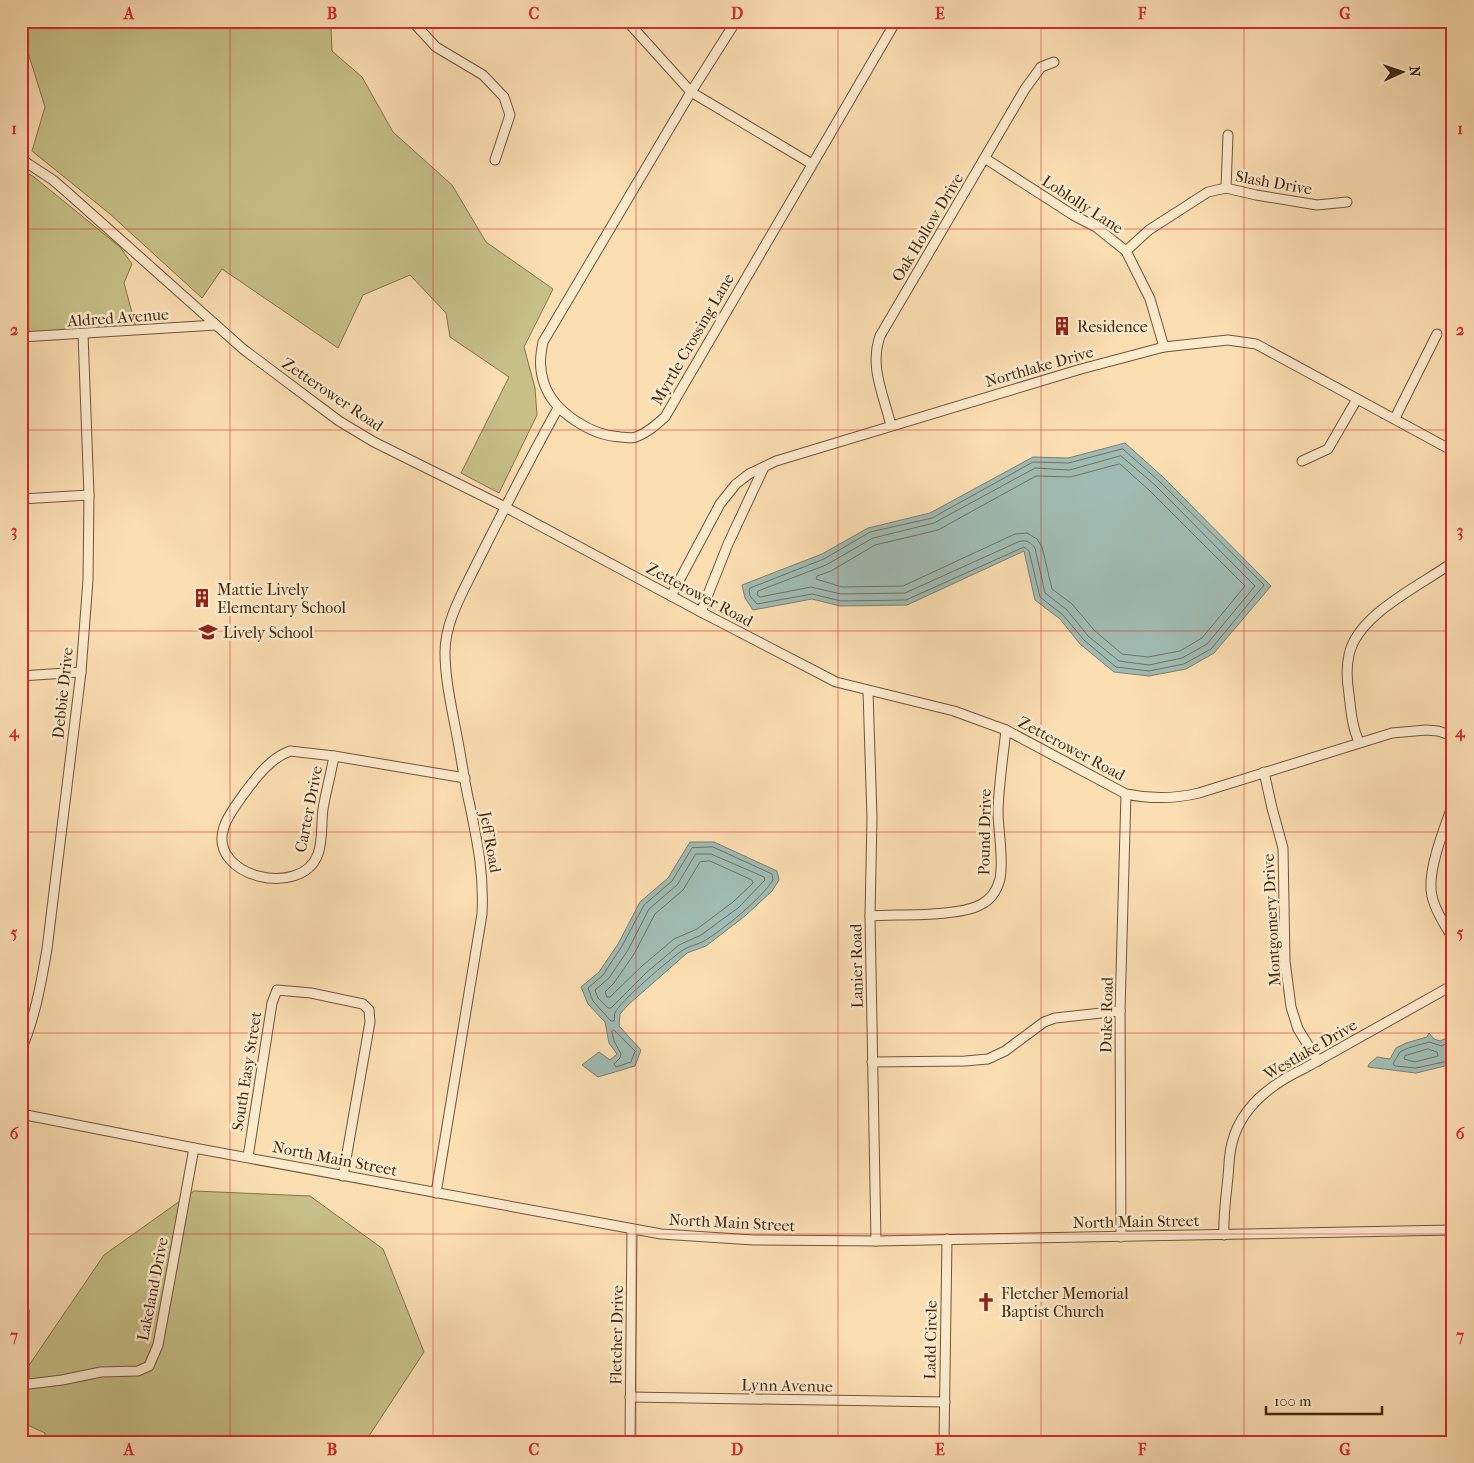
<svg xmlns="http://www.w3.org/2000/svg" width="1474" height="1463" viewBox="0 0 1474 1463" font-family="'IM FELL French Canon',serif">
<rect width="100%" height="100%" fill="#fbdeb2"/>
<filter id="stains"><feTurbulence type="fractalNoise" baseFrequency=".004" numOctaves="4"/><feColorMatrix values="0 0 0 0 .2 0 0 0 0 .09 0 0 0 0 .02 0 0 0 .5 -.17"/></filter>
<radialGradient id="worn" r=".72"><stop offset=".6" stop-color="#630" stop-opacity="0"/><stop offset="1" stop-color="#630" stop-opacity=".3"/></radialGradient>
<!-- green -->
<g fill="#c6bf87" stroke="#85724b">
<polygon points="21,21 327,21 331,27 332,51 362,77 393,132 452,185 486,242 553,289 524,347 535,388 537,415 499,493 461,473 509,377 450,337 446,313 410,275 363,295 338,348 222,269 202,298 110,214 32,151 45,107 21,30"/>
<polygon points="21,169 34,177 120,247 132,264 124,283 136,327 21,333"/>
<polygon points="194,1191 310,1196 383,1249 424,1352 365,1442 44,1442 45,1433 21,1422 21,1377 104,1255"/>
</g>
<!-- water -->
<g fill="#a0bbb3" stroke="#7b7f71">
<polygon points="1125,443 1163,477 1271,586 1214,653 1186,669 1149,676 1114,672 1080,644 1060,619 1035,600 1024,551 907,605 840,606 812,599 753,610 745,598 742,585 822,554 868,528 930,513 1033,457 1068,458"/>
<polygon points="690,842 714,842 777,871 779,880 772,891 745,916 706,946 687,953 628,1005 620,1014 619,1026 641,1050 635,1066 598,1077 582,1065 599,1052 610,1060 617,1054 609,1043 605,1022 588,1004 581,987 599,972 618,944 640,902 668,878"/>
<polygon points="1453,1019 1453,1064 1416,1073 1368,1067 1369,1064 1377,1057 1390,1059 1396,1048 1406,1043 1427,1037 1429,1033 1434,1039 1440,1041 1449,1037 1451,1031 1445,1028"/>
</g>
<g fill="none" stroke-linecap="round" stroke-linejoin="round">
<!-- shore -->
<g stroke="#727061" stroke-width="1">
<polygon points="1123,449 1159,481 1264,585 1211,649 1184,664 1149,671 1116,667 1084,640 1063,615 1040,597 1029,551 1024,547 906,600 841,601 812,594 757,604 750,596 749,590 750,588 824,559 870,532 932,518 1033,462 1068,463"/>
<path d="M1121,456L1155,485L1255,586L1207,644L1182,658L1149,665L1119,661L1088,636L1067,610L1045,593L1035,548C1031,542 1025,539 1018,542L905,593L841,594L811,587L760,597L757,595L758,591L826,565L873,538L934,523L1035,468L1069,470Z"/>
<polygon points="1120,464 1150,491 1245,586 1202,638 1180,651 1148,657 1122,654 1094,630 1072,604 1052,589 1042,547 1037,539 1027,533 1015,534 903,586 842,587 816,579 817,576 831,571 875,545 938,530 1036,476 1070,477"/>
<path d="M713,847L772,874L773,880C761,899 724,929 704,941C697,945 689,946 683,950C671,958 619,1002 615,1013C614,1015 615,1018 614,1021H611L593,1001L588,988L603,975L622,946L644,905L672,881L692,848Z"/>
<polygon points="696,854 711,854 764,877 765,880 738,908 701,935 679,945 647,972 611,1008 608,1008 598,998 595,990 609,978 628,950 649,909 677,885"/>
<polygon points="710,861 752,880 753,883 733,902 697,929 674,939 642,966 610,997 607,997 605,992 614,983 634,954 655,914 683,890 700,862"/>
<polygon points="614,1030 635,1051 631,1062 616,1067 614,1064 620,1058 621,1054 614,1041 612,1032"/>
<polyline points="1453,1040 1442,1046 1429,1042 1408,1048 1400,1052 1393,1064 1395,1066 1416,1068 1453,1060"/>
<polygon points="1428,1049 1437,1052 1438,1056 1415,1062 1404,1059 1405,1056"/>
</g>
<!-- minor casing -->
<g stroke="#725438" stroke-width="11">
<g id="minor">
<polyline points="412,21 436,47 483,75 504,97 510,115 495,160"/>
<polyline points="627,21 691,92 812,164"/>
<path d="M736,21L691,92L543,342C540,357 539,368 544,383C553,412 592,436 621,437C626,437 632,439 636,437C647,433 656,425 665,417L896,21"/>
<path d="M21,159L53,180L68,193L243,349L339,421L374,442L505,507L701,612L836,682L954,711L1006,730L1126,794C1150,799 1174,799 1199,793L1392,733L1426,730L1438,731L1453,736"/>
<polyline points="986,159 1073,215 1096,227 1126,251 1150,299 1164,347"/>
<polyline points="1226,188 1228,135"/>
<polyline points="1126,251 1149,230 1208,192 1226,188 1256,195 1317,205 1347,202"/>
<polyline points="21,337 216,325"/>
<polyline points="1395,418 1437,334"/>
<path d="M891,426C884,395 869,368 880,336L1025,89L1041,67L1054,62"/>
<polyline points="1302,461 1328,449 1357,399"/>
<polyline points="21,499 89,495"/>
<polyline points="671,596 720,504 736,484 749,474 776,461 1081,369 1164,347 1228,340 1256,344 1453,451"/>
<polyline points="701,612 728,544 764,467"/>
<polyline points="21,676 81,672"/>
<polyline points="868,691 872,818 870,916 876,1241"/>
<path d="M1359,742C1352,727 1351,711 1349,694C1347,682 1346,668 1349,655C1357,614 1422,585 1453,562"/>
<path d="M290,751L334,756C331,774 326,791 323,809C321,823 323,840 318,854C302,899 207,877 224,827C228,815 238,802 246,791C258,775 271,758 290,751Z"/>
<polyline points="334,756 465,778"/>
<polyline points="1264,772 1272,808 1283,848 1285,961 1291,1007 1298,1029 1318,1061"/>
<path d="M1453,804C1445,826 1429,866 1431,890C1433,908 1444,923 1453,939"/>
<path d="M870,916C897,914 957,917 980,905C991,900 997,890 1000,879C1004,857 998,832 998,810C999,783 1003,757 1006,730"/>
<path d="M21,1050C35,1018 41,984 47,949L81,672L88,580L89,495L83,334"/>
<polyline points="872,1062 965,1061 988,1059 1005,1051 1044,1022 1055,1018 1120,1011"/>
<polyline points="21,1114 194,1148 661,1234 754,1240 876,1241 1453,1230"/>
<polyline points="248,1157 272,1003 277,990 311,993 363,1004 369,1010 370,1022 343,1176"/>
<path d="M436,1193L482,914C484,874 478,845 470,806C464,781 461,755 456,731C451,705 445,678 445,652C445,621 464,590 477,563C503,511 530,459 558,408"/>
<path d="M1224,1235C1223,1216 1226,1197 1228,1177C1229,1166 1229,1154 1232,1143C1241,1106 1273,1083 1305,1068L1453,985"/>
<polyline points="1121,1237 1120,1011 1126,794"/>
<polyline points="21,1385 62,1380 101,1372 138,1371 149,1366 158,1345 194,1148"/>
<polyline points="24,1385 24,1311"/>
<polyline points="630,1397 945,1402"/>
<polyline points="630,1442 632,1229"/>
<polyline points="944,1442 947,1239"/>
</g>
</g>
<!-- minor -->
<use href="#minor" stroke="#fceacd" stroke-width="9"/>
</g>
<!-- grid -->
<path fill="none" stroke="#d62828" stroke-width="1" stroke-opacity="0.55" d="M230,21V1442M433,21V1442M636,21V1442M838,21V1442M1041,21V1442M1244,21V1442M21,229H1453M21,430H1453M21,631H1453M21,832H1453M21,1033H1453M21,1234H1453"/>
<!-- icons -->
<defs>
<g id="building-bare" transform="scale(1.5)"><path d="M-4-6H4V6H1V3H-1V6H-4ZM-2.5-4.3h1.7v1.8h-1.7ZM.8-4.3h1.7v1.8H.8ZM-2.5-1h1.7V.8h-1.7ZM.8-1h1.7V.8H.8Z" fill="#8f2418" stroke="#fceacd" stroke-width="2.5" paint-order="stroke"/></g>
<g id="school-bare" transform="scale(1.5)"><path d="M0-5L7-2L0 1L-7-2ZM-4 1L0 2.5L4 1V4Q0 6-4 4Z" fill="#8f2418" stroke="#fceacd" stroke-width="2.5" paint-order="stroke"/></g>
<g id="church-bare" transform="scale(1.5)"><path d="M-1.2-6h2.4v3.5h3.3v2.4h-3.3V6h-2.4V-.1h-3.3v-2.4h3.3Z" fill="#8f2418" stroke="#fceacd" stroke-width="2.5" paint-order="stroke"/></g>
</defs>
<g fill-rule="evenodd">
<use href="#building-bare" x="1062" y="326"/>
<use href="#building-bare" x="202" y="598"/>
<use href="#school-bare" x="208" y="632"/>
<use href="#church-bare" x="986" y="1302"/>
</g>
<g text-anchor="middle" stroke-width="5" stroke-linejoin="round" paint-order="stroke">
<!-- street labels -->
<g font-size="16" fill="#44260f" stroke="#fceacd">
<text transform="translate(1274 182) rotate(10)" y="6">Slash Drive</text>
<text transform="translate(1083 204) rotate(33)" y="6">Loblolly Lane</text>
<text transform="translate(927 227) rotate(-59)" y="6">Oak Hollow Drive</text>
<text transform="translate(118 317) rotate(-4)" y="6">Aldred Avenue</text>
<text transform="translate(692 339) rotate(-60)" y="6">Myrtle Crossing Lane</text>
<text transform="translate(1039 366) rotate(-16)" y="6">Northlake Drive</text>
<text transform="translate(333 394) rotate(34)" y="6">Zetterower Road</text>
<text transform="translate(700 594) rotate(28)" y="6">Zetterower Road</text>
<text transform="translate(62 693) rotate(-84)" y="6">Debbie Drive</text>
<text transform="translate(1072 748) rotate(28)" y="6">Zetterower Road</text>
<text transform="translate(308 809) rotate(-79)" y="6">Carter Drive</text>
<text transform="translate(984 832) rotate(-89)" y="6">Pound Drive</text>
<text transform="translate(491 842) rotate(80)" y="6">Jeff Road</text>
<text transform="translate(1271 920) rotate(-93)" y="6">Montgomery Drive</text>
<text transform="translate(856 966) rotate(-91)" y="6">Lanier Road</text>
<text transform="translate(1106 1015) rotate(-89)" y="6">Duke Road</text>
<text transform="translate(1310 1049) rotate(-30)" y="6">Westlake Drive</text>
<text transform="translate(246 1071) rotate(-81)" y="6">South Easy Street</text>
<text transform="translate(335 1158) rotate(11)" y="6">North Main Street</text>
<text transform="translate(1136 1221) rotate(-1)" y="6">North Main Street</text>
<text transform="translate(732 1222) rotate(3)" y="6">North Main Street</text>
<text transform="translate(152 1289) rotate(-79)" y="6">Lakeland Drive</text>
<text transform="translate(616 1335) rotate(-89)" y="6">Fletcher Drive</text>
<text transform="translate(930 1340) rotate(-89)" y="6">Ladd Circle</text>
<text transform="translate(787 1385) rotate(1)" y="6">Lynn Avenue</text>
</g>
<!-- poi labels -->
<g font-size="16" fill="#44260f" stroke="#fceacd" text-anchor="start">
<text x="1077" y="332">Residence</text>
<text x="217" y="595">Mattie Lively<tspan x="217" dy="18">Elementary School</tspan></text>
<text x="223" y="638">Lively School</text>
<text x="1001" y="1299">Fletcher Memorial<tspan x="1001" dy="18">Baptist Church</tspan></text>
</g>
</g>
<!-- margin -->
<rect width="1474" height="1463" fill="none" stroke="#fbdeb2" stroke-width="55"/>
<!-- north arrow -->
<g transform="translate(1402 72) rotate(87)" stroke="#fceacd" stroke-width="4" paint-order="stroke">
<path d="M0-4L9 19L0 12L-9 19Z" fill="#44260f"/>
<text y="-8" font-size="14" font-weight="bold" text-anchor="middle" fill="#44260f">N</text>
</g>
<!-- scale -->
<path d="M1266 1406v8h116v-8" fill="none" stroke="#44260f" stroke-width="2.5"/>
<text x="1274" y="1406" font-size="15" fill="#44260f" stroke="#fceacd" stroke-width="4" paint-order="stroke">100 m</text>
<rect x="28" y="28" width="1418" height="1408" fill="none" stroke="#d62828" stroke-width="2"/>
<g font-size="16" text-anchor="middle" font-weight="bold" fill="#d62828">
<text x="129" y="19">A</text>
<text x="332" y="19">B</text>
<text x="534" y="19">C</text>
<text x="737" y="19">D</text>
<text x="940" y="19">E</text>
<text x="1142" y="19">F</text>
<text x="1345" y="19">G</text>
<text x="14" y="134">1</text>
<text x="1460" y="134">1</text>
<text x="14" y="335">2</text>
<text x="1460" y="335">2</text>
<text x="14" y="536">3</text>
<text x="1460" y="536">3</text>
<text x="14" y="737">4</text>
<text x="1460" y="737">4</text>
<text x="14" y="938">5</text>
<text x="1460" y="938">5</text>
<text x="14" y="1139">6</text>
<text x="1460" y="1139">6</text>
<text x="14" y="1341">7</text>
<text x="1460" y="1341">7</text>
<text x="129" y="1455">A</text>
<text x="332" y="1455">B</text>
<text x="534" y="1455">C</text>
<text x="737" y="1455">D</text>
<text x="940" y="1455">E</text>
<text x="1142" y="1455">F</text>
<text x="1345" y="1455">G</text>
</g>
<rect width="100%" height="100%" filter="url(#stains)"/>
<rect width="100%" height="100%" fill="url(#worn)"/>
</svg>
